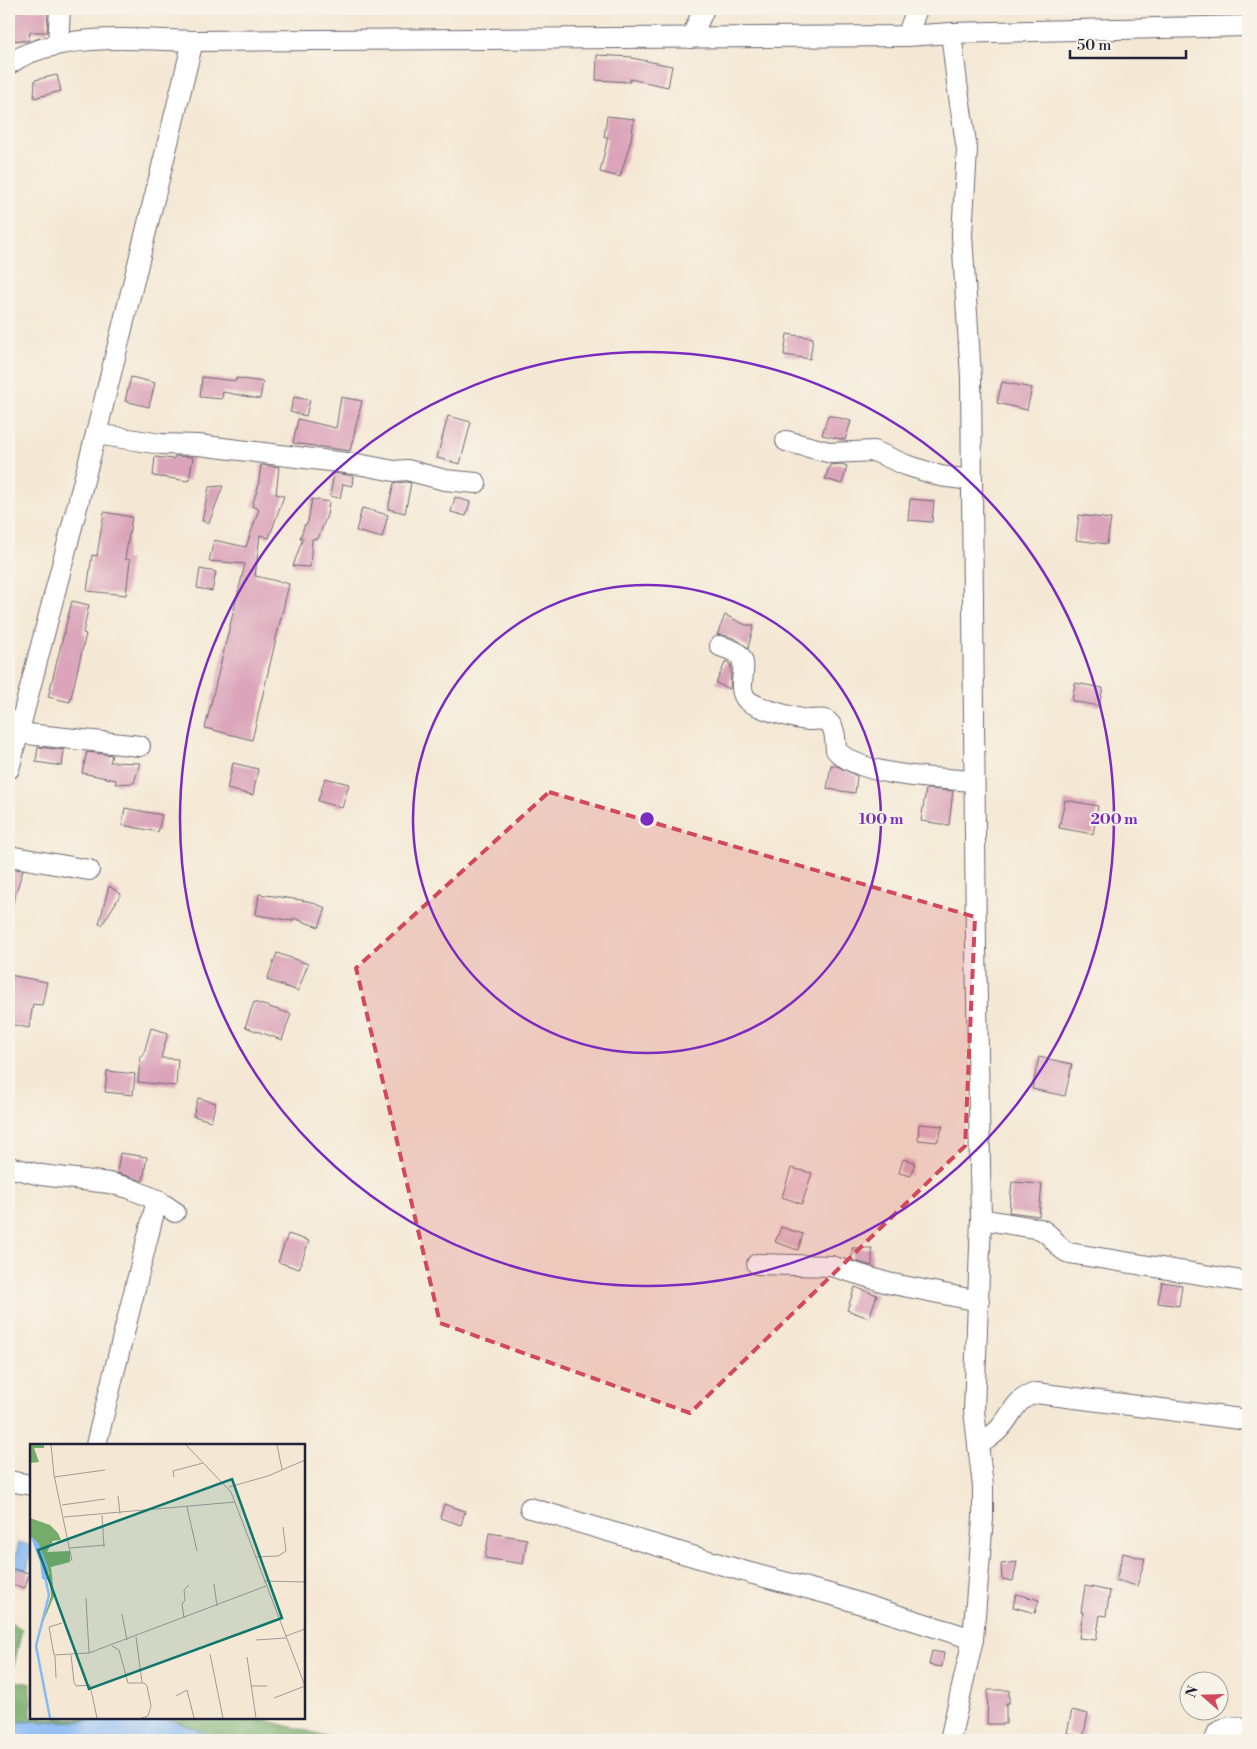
<svg xmlns="http://www.w3.org/2000/svg" width="1257" height="1749" viewBox="0 0 1257 1749" font-family="'Libre Bodoni',serif">
<rect width="100%" height="100%" fill="#f7f3e8"/>
<filter id="ink" filterUnits="userSpaceOnUse"><feTurbulence type="fractalNoise" baseFrequency=".02" numOctaves="2"/><feDisplacementMap in="SourceGraphic" scale="10" xChannelSelector="R" yChannelSelector="G"/><feConvolveMatrix kernelMatrix="1 2 1 2 8 2 1 2 1" color-interpolation-filters="sRGB"/></filter>
<filter id="wash" filterUnits="userSpaceOnUse"><feTurbulence type="fractalNoise" baseFrequency=".0096" numOctaves="4" result="noise"/><feDisplacementMap in="SourceGraphic" scale="20" xChannelSelector="R" yChannelSelector="G"/><feGaussianBlur stdDeviation="1.12" result="paint"/><feColorMatrix in="noise" values="0 0 0 0 0 0 0 0 0 0 0 0 0 0 0 0 0 1.4 0 .05"/><feComposite in="paint" operator="in"/></filter>
<g filter="url(#wash)">
<rect width="100%" height="100%" fill="#f4e8d4"/>
<!-- forest -->
<polygon fill="#76ac6a" stroke="#4c6752" points="9,1622 22,1629 11,1680 31,1684 31,1718 257,1718 343,1740 224,1740 171,1720 9,1722"/>
<!-- water -->
<g fill="#87b9f4" stroke="#546e98">
<polygon points="19,1542 31,1546 27,1571 13,1568"/>
<polygon points="171,1720 224,1740 9,1740 9,1722"/>
</g>
<g id="blocks">
<!-- building -->
<g fill="#dba4ba">
<polygon points="9,9 48,10 47,32 30,32 29,40 26,41 9,40"/>
<polygon points="597,55 632,57 632,58 672,66 668,87 630,79 630,82 596,80"/>
<polygon points="57,75 61,91 34,98 35,80"/>
<polygon points="607,116 634,119 631,140 620,177 600,172 608,137 604,137"/>
<polygon points="787,334 813,338 810,359 784,355"/>
<polygon points="131,377 155,383 149,407 125,401"/>
<polygon points="202,377 236,381 236,378 263,382 260,399 223,392 222,399 200,397"/>
<polygon points="1002,382 1032,388 1027,410 997,403"/>
<polygon points="294,397 310,400 306,416 290,412"/>
<polygon points="341,397 362,401 350,451 293,443 298,419 336,428"/>
<polygon points="828,415 851,421 845,440 822,435"/>
<polygon points="448,416 471,422 460,464 437,458"/>
<polygon points="175,456 193,457 189,481 153,476 155,457 174,459"/>
<polygon points="842,464 847,466 842,484 825,479 830,465"/>
<polygon points="261,465 279,467 276,494 284,496 269,538 260,535 255,576 289,584 252,740 205,728 245,564 209,561 214,540 246,547 259,509 252,506 258,487"/>
<polygon points="334,473 353,476 352,486 343,484 340,498 330,496"/>
<polygon points="406,482 411,483 405,513 388,509 394,483"/>
<polygon points="223,486 209,523 202,521 209,487"/>
<polygon points="455,497 470,502 466,516 451,512"/>
<polygon points="312,499 329,502 327,515 318,539 312,539 310,567 293,566 303,538 300,538 305,524 307,524 308,521"/>
<polygon points="910,499 934,501 932,522 908,520"/>
<polygon points="362,508 388,515 382,538 356,531"/>
<polygon points="104,512 132,517 125,559 130,560 126,595 87,591 92,555 97,556"/>
<polygon points="1079,515 1111,519 1107,544 1076,540"/>
<polygon points="200,569 216,572 212,591 197,588"/>
<polygon points="72,601 89,605 83,633 86,634 70,702 48,697"/>
<polygon points="725,615 746,625 754,625 748,648 736,639 724,635 717,635"/>
<polygon points="726,661 731,665 730,689 716,683"/>
<polygon points="1075,683 1103,688 1099,706 1072,701"/>
<polygon points="38,747 64,750 62,766 36,762"/>
<polygon points="87,752 112,755 110,762 140,763 134,783 115,784 116,780 82,773"/>
<polygon points="233,763 258,769 253,795 227,789"/>
<polygon points="831,765 837,766 857,776 855,793 827,789"/>
<polygon points="325,778 349,784 342,808 318,801"/>
<polygon points="926,789 953,791 949,825 921,821"/>
<polygon points="1065,800 1098,806 1093,834 1059,828"/>
<polygon points="125,808 162,815 158,832 122,825"/>
<polygon points="9,868 23,870 12,905 9,905"/>
<polygon points="109,886 121,894 102,925 99,924"/>
<polygon points="259,894 308,901 326,908 319,927 293,918 293,921 256,915"/>
<polygon points="277,953 308,964 298,991 267,980"/>
<polygon points="9,975 47,982 42,1005 33,1004 29,1028 9,1024"/>
<polygon points="254,1002 291,1014 282,1040 245,1027"/>
<polygon points="151,1028 168,1033 161,1058 178,1059 176,1086 138,1082 140,1056 143,1056"/>
<polygon points="1039,1057 1072,1064 1065,1096 1032,1089"/>
<polygon points="107,1071 135,1074 133,1095 105,1092"/>
<polygon points="198,1098 216,1103 211,1121 193,1116"/>
<polygon points="919,1124 943,1126 937,1142 918,1140"/>
<polygon points="120,1153 147,1157 143,1181 117,1173"/>
<polygon points="903,1159 915,1162 911,1176 899,1173"/>
<polygon points="791,1168 812,1173 802,1204 782,1197"/>
<polygon points="1012,1182 1042,1184 1039,1216 1009,1212"/>
<polygon points="781,1227 803,1234 798,1250 775,1242"/>
<polygon points="288,1234 309,1241 299,1269 278,1262"/>
<polygon points="852,1248 872,1248 872,1266 852,1260"/>
<polygon points="1162,1282 1182,1285 1179,1306 1158,1303"/>
<polygon points="855,1287 877,1295 869,1318 847,1310"/>
<polygon points="444,1504 465,1511 461,1525 440,1518"/>
<polygon points="489,1533 527,1539 523,1564 485,1558"/>
<polygon points="1123,1553 1145,1559 1137,1586 1116,1580"/>
<polygon points="1017,1562 1013,1581 1002,1579 1001,1564"/>
<polygon points="9,1568 29,1573 25,1588 9,1584"/>
<polygon points="1085,1586 1110,1591 1106,1616 1100,1615 1096,1640 1079,1638 1083,1612 1081,1612"/>
<polygon points="1016,1594 1039,1600 1035,1613 1013,1607"/>
<polygon points="932,1651 944,1653 942,1667 929,1665"/>
<polygon points="988,1690 1009,1690 1009,1703 1006,1703 1006,1724 987,1724"/>
<polygon points="1072,1710 1088,1714 1083,1737 1067,1733"/>
</g>
</g>
</g>
<g filter="url(#ink)">
<use href="#blocks" fill-opacity="0" stroke="#6c6771" stroke-width="1"/>
<g fill="none" stroke-linecap="round" stroke-linejoin="round">
<!-- minor casing -->
<g stroke="#6c6771" stroke-width="22">
<g id="minor">
<polyline points="907,36 917,9"/>
<polyline points="691,38 704,9"/>
<polyline points="58,44 60,9"/>
<path d="M9,64C15,60 22,56 29,53C80,33 139,40 193,41L907,36L951,33L1248,26"/>
<polyline points="96,434 161,444 198,445 363,465 394,471 407,470 445,480 476,483"/>
<polyline points="786,441 832,453 874,451 906,465 940,476 971,480"/>
<path d="M720,646C725,648 733,650 737,653C752,664 734,686 747,700C756,708 796,719 809,720C816,720 825,717 830,724C836,730 835,742 836,750C860,777 939,778 974,781"/>
<polyline points="18,733 140,746"/>
<polyline points="9,769 96,434 193,41"/>
<polyline points="9,856 89,870"/>
<polyline points="9,1167 41,1175 109,1183 129,1188 157,1200 175,1212"/>
<path d="M981,1219L1040,1229C1055,1236 1057,1249 1069,1253L1248,1282"/>
<polyline points="757,1264 831,1266 888,1283 979,1301"/>
<polyline points="96,1445 157,1200"/>
<path d="M978,1446C985,1440 994,1435 1000,1428C1014,1413 1014,1399 1036,1393L1248,1420"/>
<polyline points="9,1481 31,1485"/>
<polyline points="530,1508 750,1573 833,1595 973,1639"/>
<polyline points="950,1740 973,1639 983,1519 983,1486 974,1411 981,1219 976,946 971,377 962,235 967,150 957,83 951,33"/>
<polyline points="1215,1740 1218,1732 1230,1727 1248,1728"/>
</g>
</g>
<!-- minor -->
<use href="#minor" stroke="#fff" stroke-width="20"/>
</g>
</g>
<!-- marked area -->
<path fill="#d1495b" fill-opacity="0.2" stroke="#d1495b" stroke-width="4" stroke-dasharray="10 6" stroke-linejoin="round" d="M549,792L975,917L965,1146L690,1413L440,1323L356,968Z"/>
<!-- distance rings -->
<g fill="none" stroke="#7b2cbf" stroke-width="2.5">
<circle cx="647" cy="819" r="234"/>
<circle cx="647" cy="819" r="467"/>
</g>
<!-- overview -->
<g transform="translate(30 1444)">
<rect width="275" height="275" fill="#f4e8d4"/>
<path d="M0,1H14V4H4L9,18L0,19ZM0,74L20,81L28,89L31,96L23,97L17,108L40,107V118L21,123L24,152L12,181L21,152L18,123L0,91Z" fill="#76ac6a"/>
<path d="M0,91L9,100L18,123V136L12,135L10,118Z" fill="#87b9f4"/>
<path fill="none" stroke="#87b9f4" stroke-width="2.5" d="M15,133L19,151L6,202L20,274"/>
<path fill="none" stroke="#a09997" stroke-width="1" d="M21,1L24,31L42,117M156,1L201,48L275,242L244,254M247,1L252,25M24,33L75,26M144,33L143,27L173,19M199,43L238,32L275,16M88,52L90,70M32,61L75,55M157,63L167,107M72,71L74,103M34,73L205,58M40,104L75,101M225,113L248,112L256,107L253,83M234,137L275,138M184,140L187,162M56,154L59,209M92,170L97,196M154,174L152,160L155,156L154,146L159,141M32,179L19,183L24,211L59,209L236,142M256,192L275,185M106,193L112,238M226,196L256,194M82,202L89,206L98,239H114L117,242L121,262L118,272L112,274M180,210L193,274M41,211L44,238L46,242L60,241L67,274M25,212L26,234M217,213L226,274M221,242H237M146,252L157,246L164,274"/>
<path fill="#0f766e" fill-opacity="0.15" stroke="#0f766e" stroke-width="2.5" d="M202,35L252,174L59,245L8,106Z"/>
<rect width="275" height="275" fill="none" stroke="#22223b" stroke-width="2.5"/>
</g>
<circle cx="647" cy="819" r="8" fill="#7b2cbf" stroke="#f7f3e8" stroke-width="2.5"/>
<g font-size="15" text-anchor="middle" font-weight="bold" fill="#7b2cbf" stroke="#f7f3e8" stroke-width="4" stroke-linejoin="round" paint-order="stroke">
<text x="881" y="824">100 m</text>
<text x="1114" y="824">200 m</text>
</g>
<!-- margin -->
<rect width="1257" height="1749" fill="none" stroke="#f7f3e8" stroke-width="30"/>
<!-- north arrow -->
<g transform="translate(1204 1696) rotate(290)"><circle r="24" fill="#f7f3e8" stroke="#a29fa3"/>
<path d="M0-4L9 19L0 12L-9 19Z" fill="#d1495b"/>
<text y="-8" font-size="14" font-weight="bold" text-anchor="middle" fill="#22223b">N</text>
</g>
<!-- scale -->
<path d="M1070 50v8h116v-8" fill="none" stroke="#22223b" stroke-width="2.5"/>
<text x="1077" y="50" font-size="15" fill="#22223b" stroke="#f7f3e8" stroke-width="4" paint-order="stroke">50 m</text>
</svg>
